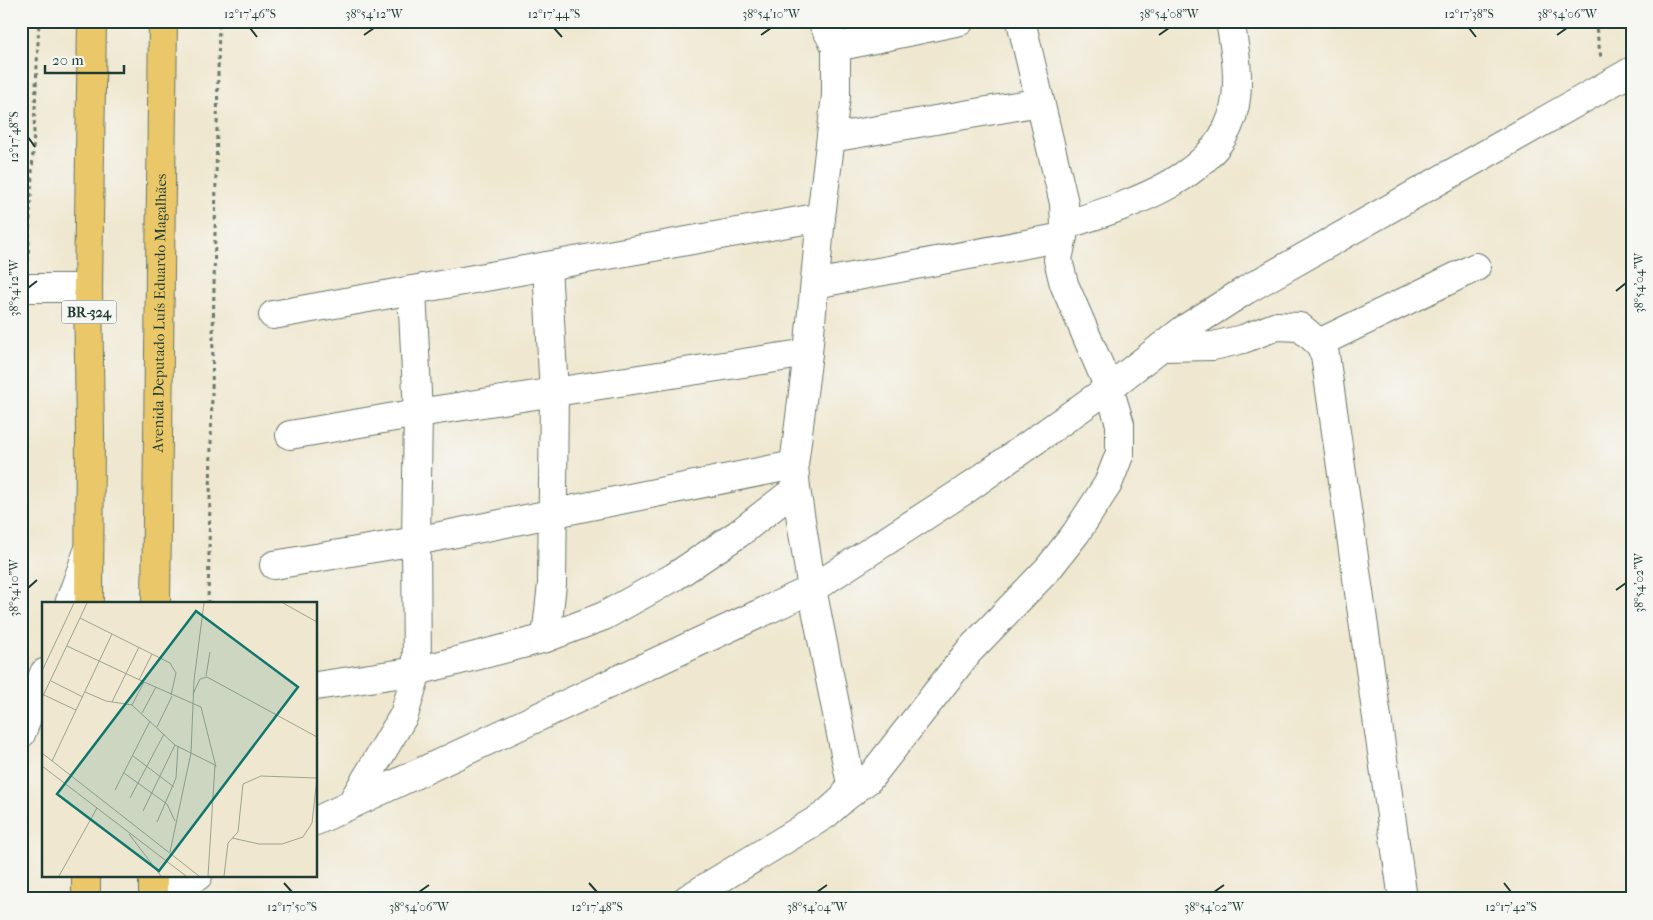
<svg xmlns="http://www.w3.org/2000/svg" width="1653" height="920" viewBox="0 0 1653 920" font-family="'IM FELL French Canon',serif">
<rect width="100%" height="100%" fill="#f6f6f2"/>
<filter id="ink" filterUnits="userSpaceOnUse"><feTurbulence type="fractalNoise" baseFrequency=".02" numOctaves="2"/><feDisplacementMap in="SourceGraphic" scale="10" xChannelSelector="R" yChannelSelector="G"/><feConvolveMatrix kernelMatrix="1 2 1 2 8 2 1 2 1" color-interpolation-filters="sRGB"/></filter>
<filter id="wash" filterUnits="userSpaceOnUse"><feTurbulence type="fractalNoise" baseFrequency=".0096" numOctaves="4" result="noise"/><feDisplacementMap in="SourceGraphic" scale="20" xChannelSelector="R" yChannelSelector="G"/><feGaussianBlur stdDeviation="1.12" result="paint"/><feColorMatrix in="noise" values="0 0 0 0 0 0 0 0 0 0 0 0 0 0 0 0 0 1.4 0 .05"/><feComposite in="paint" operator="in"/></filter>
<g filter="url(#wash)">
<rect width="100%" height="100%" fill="#efe7cf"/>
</g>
<g filter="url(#ink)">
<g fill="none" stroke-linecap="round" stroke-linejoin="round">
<!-- minor casing -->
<g stroke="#68786a" stroke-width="30">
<g id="minor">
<polyline points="836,47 960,21"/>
<polyline points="831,138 1040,102"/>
<path d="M1065,225C1126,206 1222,178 1235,105C1240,77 1235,49 1230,21"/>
<polyline points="815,284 1063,237"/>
<polyline points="21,288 88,288"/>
<polyline points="273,315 821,217"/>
<polyline points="1319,343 1476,267"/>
<polyline points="1161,347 1213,346 1243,339 1277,326 1300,327 1319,343 1325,355 1403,899"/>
<polyline points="290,435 418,413 808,353"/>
<polyline points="274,565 416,541 794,465"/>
<polyline points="69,604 88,551"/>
<polyline points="546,638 552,584 554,393 547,266"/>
<polyline points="316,686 417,671 546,638 604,616 674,577 738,534 796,489"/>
<polyline points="21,734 44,673"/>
<polyline points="844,798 869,779 969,651 1048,569 1076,533 1108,484 1120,453 1120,424 1109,388 1064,284 1058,260 1065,225 1064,203 1021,21"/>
<polyline points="351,804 404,715 417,671 416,541 418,413 412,290"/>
<polyline points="316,821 812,589 965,490 1109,388 1183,330 1246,290 1632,71"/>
<polyline points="153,898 198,876"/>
<polyline points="687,899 825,815 844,798 851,784 812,589 796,489 794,465 808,353 821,217 836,96 836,47 822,21"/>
</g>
</g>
<!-- highway casing -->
<g stroke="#68786a" stroke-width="30">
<g id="highway">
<polyline points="89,604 90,431 88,288 92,21"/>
<path id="s1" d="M156,604L163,21"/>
<polyline points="86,899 86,876"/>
<polyline points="153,899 153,876"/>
</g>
</g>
<!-- path -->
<g stroke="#68786a" stroke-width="3" stroke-dasharray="4 4" stroke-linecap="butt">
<polyline points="1595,21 1601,58"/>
<polyline points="28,261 39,21"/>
<polyline points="21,364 25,315"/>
<polyline points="208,604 219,21"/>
</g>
<!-- minor -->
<use href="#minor" stroke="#fff" stroke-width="28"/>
<!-- highway -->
<use href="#highway" stroke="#eac769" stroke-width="28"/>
</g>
</g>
<!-- ticks -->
<path fill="none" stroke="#1f3d34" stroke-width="2" d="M250,28L257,37M554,28L562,37M1469,28L1476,37M364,35L374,28M761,35L771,28M1159,35L1169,28M1557,35L1567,28M28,137L35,147M28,288L37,281M1616,291L1626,283M28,588L37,580M1616,590L1626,583M284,883L292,892M589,883L597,892M1504,883L1511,892M419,892L429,885M817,892L827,885M1214,892L1224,885"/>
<g text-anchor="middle" stroke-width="4" stroke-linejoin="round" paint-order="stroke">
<!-- shield labels -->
<rect fill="#f6f6f2" stroke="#60746d" stroke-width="1" x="61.5" y="300.5" width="55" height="23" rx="4"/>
<g font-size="14" font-weight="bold" fill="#1f3d34">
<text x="89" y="317">BR-324</text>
</g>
<!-- street labels -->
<g font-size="15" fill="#1f3d34" stroke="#f6f6f2">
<text dy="5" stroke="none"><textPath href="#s1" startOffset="291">Avenida Deputado Luís Eduardo Magalhães</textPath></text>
</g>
</g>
<!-- overview -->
<g transform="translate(42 602)">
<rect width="275" height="275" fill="#efe7cf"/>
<path fill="none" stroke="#9ca391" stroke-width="1" d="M241,1L275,20M38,16L45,1M25,44L102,80M0,69L32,1M164,74L168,50M97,78L110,52M9,79L41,95M43,90L64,99L90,103L133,143L173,163L166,274M151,92L158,77L165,75L275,135M2,93L34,108M0,96L38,16L128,61L134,71L129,93M70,100L97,45M90,103L102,80L159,105L174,165M100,111L114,85M115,125L130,94M0,151L157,274M91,154L132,185M10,159L70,32M0,164L144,274M82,171L125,202L133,219M73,188L108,119M88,196L122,132M101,209L133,143M115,220L134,176L136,144M87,232L119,274M190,236L217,242H240L261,235L270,221L275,176M128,250L149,151L152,78L162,1M17,274L55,206M182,274L186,241L196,230L201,182L219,174L275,176"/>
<path fill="#0f766e" fill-opacity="0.15" stroke="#0f766e" stroke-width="2.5" d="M154,9L256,85L117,269L15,192Z"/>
<rect width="275" height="275" fill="none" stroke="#1f3d34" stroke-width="2.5"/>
</g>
<!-- margin -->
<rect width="1653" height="920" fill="none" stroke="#f6f6f2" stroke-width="55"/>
<!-- scale -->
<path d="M45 65v8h79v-8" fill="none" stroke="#1f3d34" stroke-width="2.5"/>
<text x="52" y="65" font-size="15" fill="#1f3d34" stroke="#f6f6f2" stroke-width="4" paint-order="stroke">20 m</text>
<rect x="28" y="28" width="1598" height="864" fill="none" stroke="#1f3d34" stroke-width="2"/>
<g font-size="12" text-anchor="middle" fill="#1f3d34">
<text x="250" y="18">12°17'46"S</text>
<text x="374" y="18">38°54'12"W</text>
<text x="554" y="18">12°17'44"S</text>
<text x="771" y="18">38°54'10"W</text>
<text x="1169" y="18">38°54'08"W</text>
<text x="1469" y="18">12°17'38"S</text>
<text x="1567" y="18">38°54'06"W</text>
<text transform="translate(14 137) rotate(-90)" y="4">12°17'48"S</text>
<text transform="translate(1639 283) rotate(-90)" y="4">38°54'04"W</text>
<text transform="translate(14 288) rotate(-90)" y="4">38°54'12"W</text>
<text transform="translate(1639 583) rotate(-90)" y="4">38°54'02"W</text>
<text transform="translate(14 588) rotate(-90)" y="4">38°54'10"W</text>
<text x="292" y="911">12°17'50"S</text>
<text x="419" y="911">38°54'06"W</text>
<text x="597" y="911">12°17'48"S</text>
<text x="817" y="911">38°54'04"W</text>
<text x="1214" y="911">38°54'02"W</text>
<text x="1511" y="911">12°17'42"S</text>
</g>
</svg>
